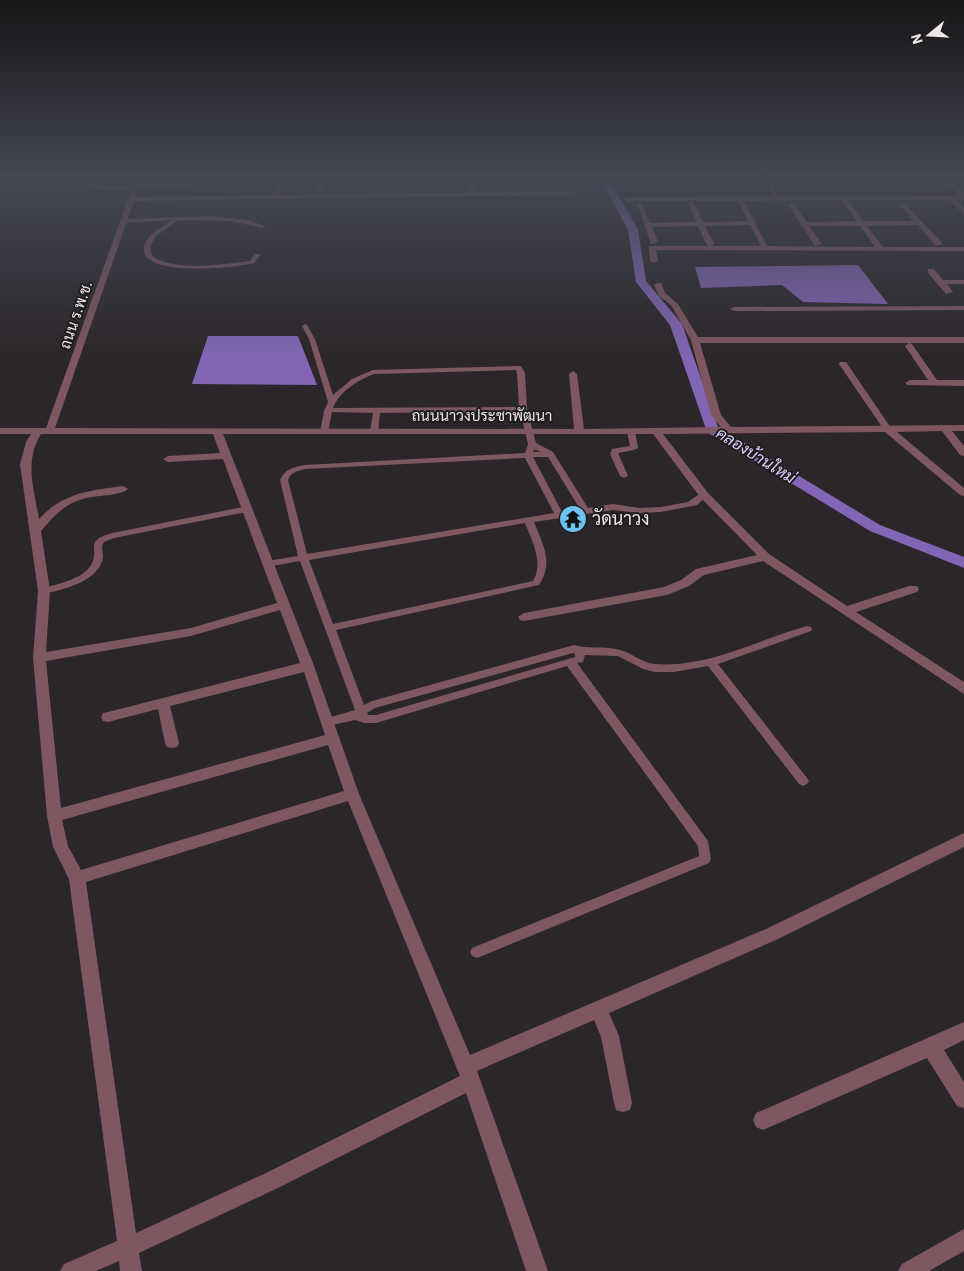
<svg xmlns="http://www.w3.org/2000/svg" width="964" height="1271" viewBox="0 0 964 1271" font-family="'IBM Plex Sans',Sarabun,sans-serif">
<rect width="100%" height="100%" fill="#2b2629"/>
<!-- water -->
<g fill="#8265b4">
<polygon points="858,265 888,304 803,302 782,285 701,288 695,267"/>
<polygon points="208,336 298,336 317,385 192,384"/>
</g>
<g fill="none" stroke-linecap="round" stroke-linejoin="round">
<!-- canal -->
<polygon fill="#8265b4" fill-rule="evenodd" points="601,180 610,180 638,230 646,281 682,324 718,427 880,525 964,557 964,568 870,531 707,432 670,325 636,282 628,230"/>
<!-- lane -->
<g fill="#7f5760" fill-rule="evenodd">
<polygon points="93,180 101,186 134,187 137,189 134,191 100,190 87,181"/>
<polygon points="192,180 202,180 185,186 135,188 132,186 135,184 185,182"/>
<polygon points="470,180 475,180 476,188 468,196 465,194 470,188"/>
<polygon points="764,180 769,180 780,200 776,200"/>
<path d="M213,216L248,220L265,226L262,228L231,221L178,220L155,237L150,247L152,256C174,271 217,265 243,262L250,261L255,254H259L260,255L254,263C235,268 148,277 144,251C143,246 148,237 152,234C158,229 165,225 171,220L123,223L120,221L123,219Z"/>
<path d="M305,324L307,325L315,339L333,395L352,379L373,370L521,366L525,373L527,409L536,443L553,452L588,508L613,504L639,508L661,507L688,502L701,493H707L708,495L697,505L661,512L639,513L613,510L534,522C543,545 554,562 539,585L336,630L364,705L372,701L574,645C588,649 602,646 616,649C630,651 641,663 655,664C708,668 757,640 807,626L811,627L812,629L811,631L718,664L807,778L809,781L807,784L803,786L799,784L708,666L674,672H655L643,669L618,656L585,655L583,662L577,663L708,841L711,859L709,863L482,956L477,958L472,956L470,952L472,948L699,856L698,846L567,666L376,723H364L355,720L328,726L324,725L323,722L324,719L355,710L300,561L267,567L262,564L267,561L298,556L280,480C285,469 293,467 305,465L525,453L528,444L520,411L380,413L378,431L374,433L370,431L373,413L332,412L328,432L327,434H321L320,432L324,411L328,402L309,339L302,326ZM516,370L517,373L519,407L333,408C340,391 358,380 374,374ZM534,449L541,452H533ZM533,457H548L580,509L562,512ZM525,458L554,513L307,554L288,480C291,472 298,471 305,469ZM525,523C532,541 544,563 533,581L333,624L309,560ZM573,653L575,654V657L376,715H368L367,713L375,708Z"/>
<polygon points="840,362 846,362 891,428 890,430 884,430 839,364"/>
<polygon points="628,429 634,429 635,431 638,448 634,450 618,453 628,476 624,478 620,476 610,454 612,449 630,446 627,431"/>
<path d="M248,506L252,509L251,511L114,538L104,542L102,546C102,550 103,554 103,558C98,582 64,589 44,594L39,591L41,589C56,584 82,580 91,565C101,548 82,542 112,533Z"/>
</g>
<!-- street -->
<g fill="#7f5760" fill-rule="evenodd">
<path d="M135,180H141L135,197L273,195L276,184L279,180H286L282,185L280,195L317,194L319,180L325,181L323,194L572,191L575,193L572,195L134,201L55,428L574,429L569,374L573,371L577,374L584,429L721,427L711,415L691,340L671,305L659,296L654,285L658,283H661L665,293L678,304L698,337H964V343H700L721,415L731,427L964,425V431H952L964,446V456L960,455L942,431L897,432L964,488V496L960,495L885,432L663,434L708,493L769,554L847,606L909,586H917L919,589L917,592L856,612L964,682V694L763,561L704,575L689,586L667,595L524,621L520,620L518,617L524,613L664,587L681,580L696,569L757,555L700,497L653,434H223L314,666L359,794L470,1055L766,929L964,833V847L778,939L609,1013L619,1036L632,1103L630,1110L623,1112L616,1110L614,1103L601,1037L594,1020L477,1071L548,1271H526L466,1093L280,1187L139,1253L142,1271H120L119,1261L96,1271H60L64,1264L117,1241L69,879L53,847L47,816L33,658L38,591L20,464L26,442L31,434H0V428H46ZM41,434H213L220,453L168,456L163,459L168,462L223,459L277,603L191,628L46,652L50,591L41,531C53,517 64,504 83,499C95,495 121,496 128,489L123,486C89,491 64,492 39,519C34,490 24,461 41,434ZM280,610L300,663L108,712L103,713L101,717L103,721L108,722L158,709L165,743L167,747L172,748L177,747L179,743L170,706L304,672L325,735L61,808L46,661L191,636ZM328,745L344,791L81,870L68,846L62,820ZM348,801L460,1076L266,1173L136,1233L86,882Z"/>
<polygon points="815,180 865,180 862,182"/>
<path d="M945,180H952L964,193V200H957L964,208V214L949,200H847L864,221H914L899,204L904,203L943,244L936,246L918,225L867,226L883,247H964V251L656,250L658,261L654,263L650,261L649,246H709L706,244L698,226L652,227L658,242L651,244L637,203L642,204L650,223L696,222L688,203L691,201L694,203L703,222L748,221L738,201H626L623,199L626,197L959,196ZM841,200L857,221L807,222L793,203L788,204L815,246L822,244L809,226H860L875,247L767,246L744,201ZM750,225L761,246H711L714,244L705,226Z"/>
<polygon points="928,269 934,269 943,280 964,280 964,284 947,284 953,292 946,294 928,273"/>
<polygon points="964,306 964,310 734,311 730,309 734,307"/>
<polygon points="909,343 912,344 937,380 964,380 964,386 907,385 905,383 910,380 928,380 905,346"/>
<polygon points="964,1022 964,1040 944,1050 964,1082 964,1108 957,1106 927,1058 763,1130 756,1127 753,1120 756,1113"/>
<polygon points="964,1229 964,1251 929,1271 898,1271 902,1264"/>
</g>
</g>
<!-- sky -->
<linearGradient id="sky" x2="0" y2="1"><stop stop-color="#181517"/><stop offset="0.5" stop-color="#444754"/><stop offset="1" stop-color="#444754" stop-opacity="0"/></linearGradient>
<rect width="964" height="358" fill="url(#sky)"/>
<!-- icons -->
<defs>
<g id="temple-disc" transform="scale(1.4375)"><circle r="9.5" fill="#6bc3f2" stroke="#211c1f"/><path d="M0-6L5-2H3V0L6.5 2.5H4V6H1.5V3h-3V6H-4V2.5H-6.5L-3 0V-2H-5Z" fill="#111"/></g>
</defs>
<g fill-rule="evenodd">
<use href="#temple-disc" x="573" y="519"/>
</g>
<g text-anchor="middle" stroke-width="4" stroke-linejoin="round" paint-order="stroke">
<!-- far-street labels -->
<g font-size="15" fill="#eae7e9" stroke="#211c1f">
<text transform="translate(76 315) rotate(-71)" y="5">ถนน ร.พ.ช.</text>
<text x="482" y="421">ถนนนาวงประชาพัฒนา</text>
</g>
<!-- far-water labels -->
<g font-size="16" font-style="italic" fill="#dfd2fd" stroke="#211c1f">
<text transform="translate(756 455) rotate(32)" y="6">คลองบ้านใหม่</text>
</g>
<!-- poi labels -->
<g font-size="18" fill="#eae7e9" stroke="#211c1f" text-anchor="start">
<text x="592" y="525">วัดนาวง</text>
</g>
</g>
<!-- north arrow -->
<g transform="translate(929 35) rotate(252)" stroke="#211c1f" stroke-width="4" paint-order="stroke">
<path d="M0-4L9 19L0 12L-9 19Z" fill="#eae7e9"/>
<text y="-8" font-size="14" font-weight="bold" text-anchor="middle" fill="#eae7e9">N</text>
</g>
</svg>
